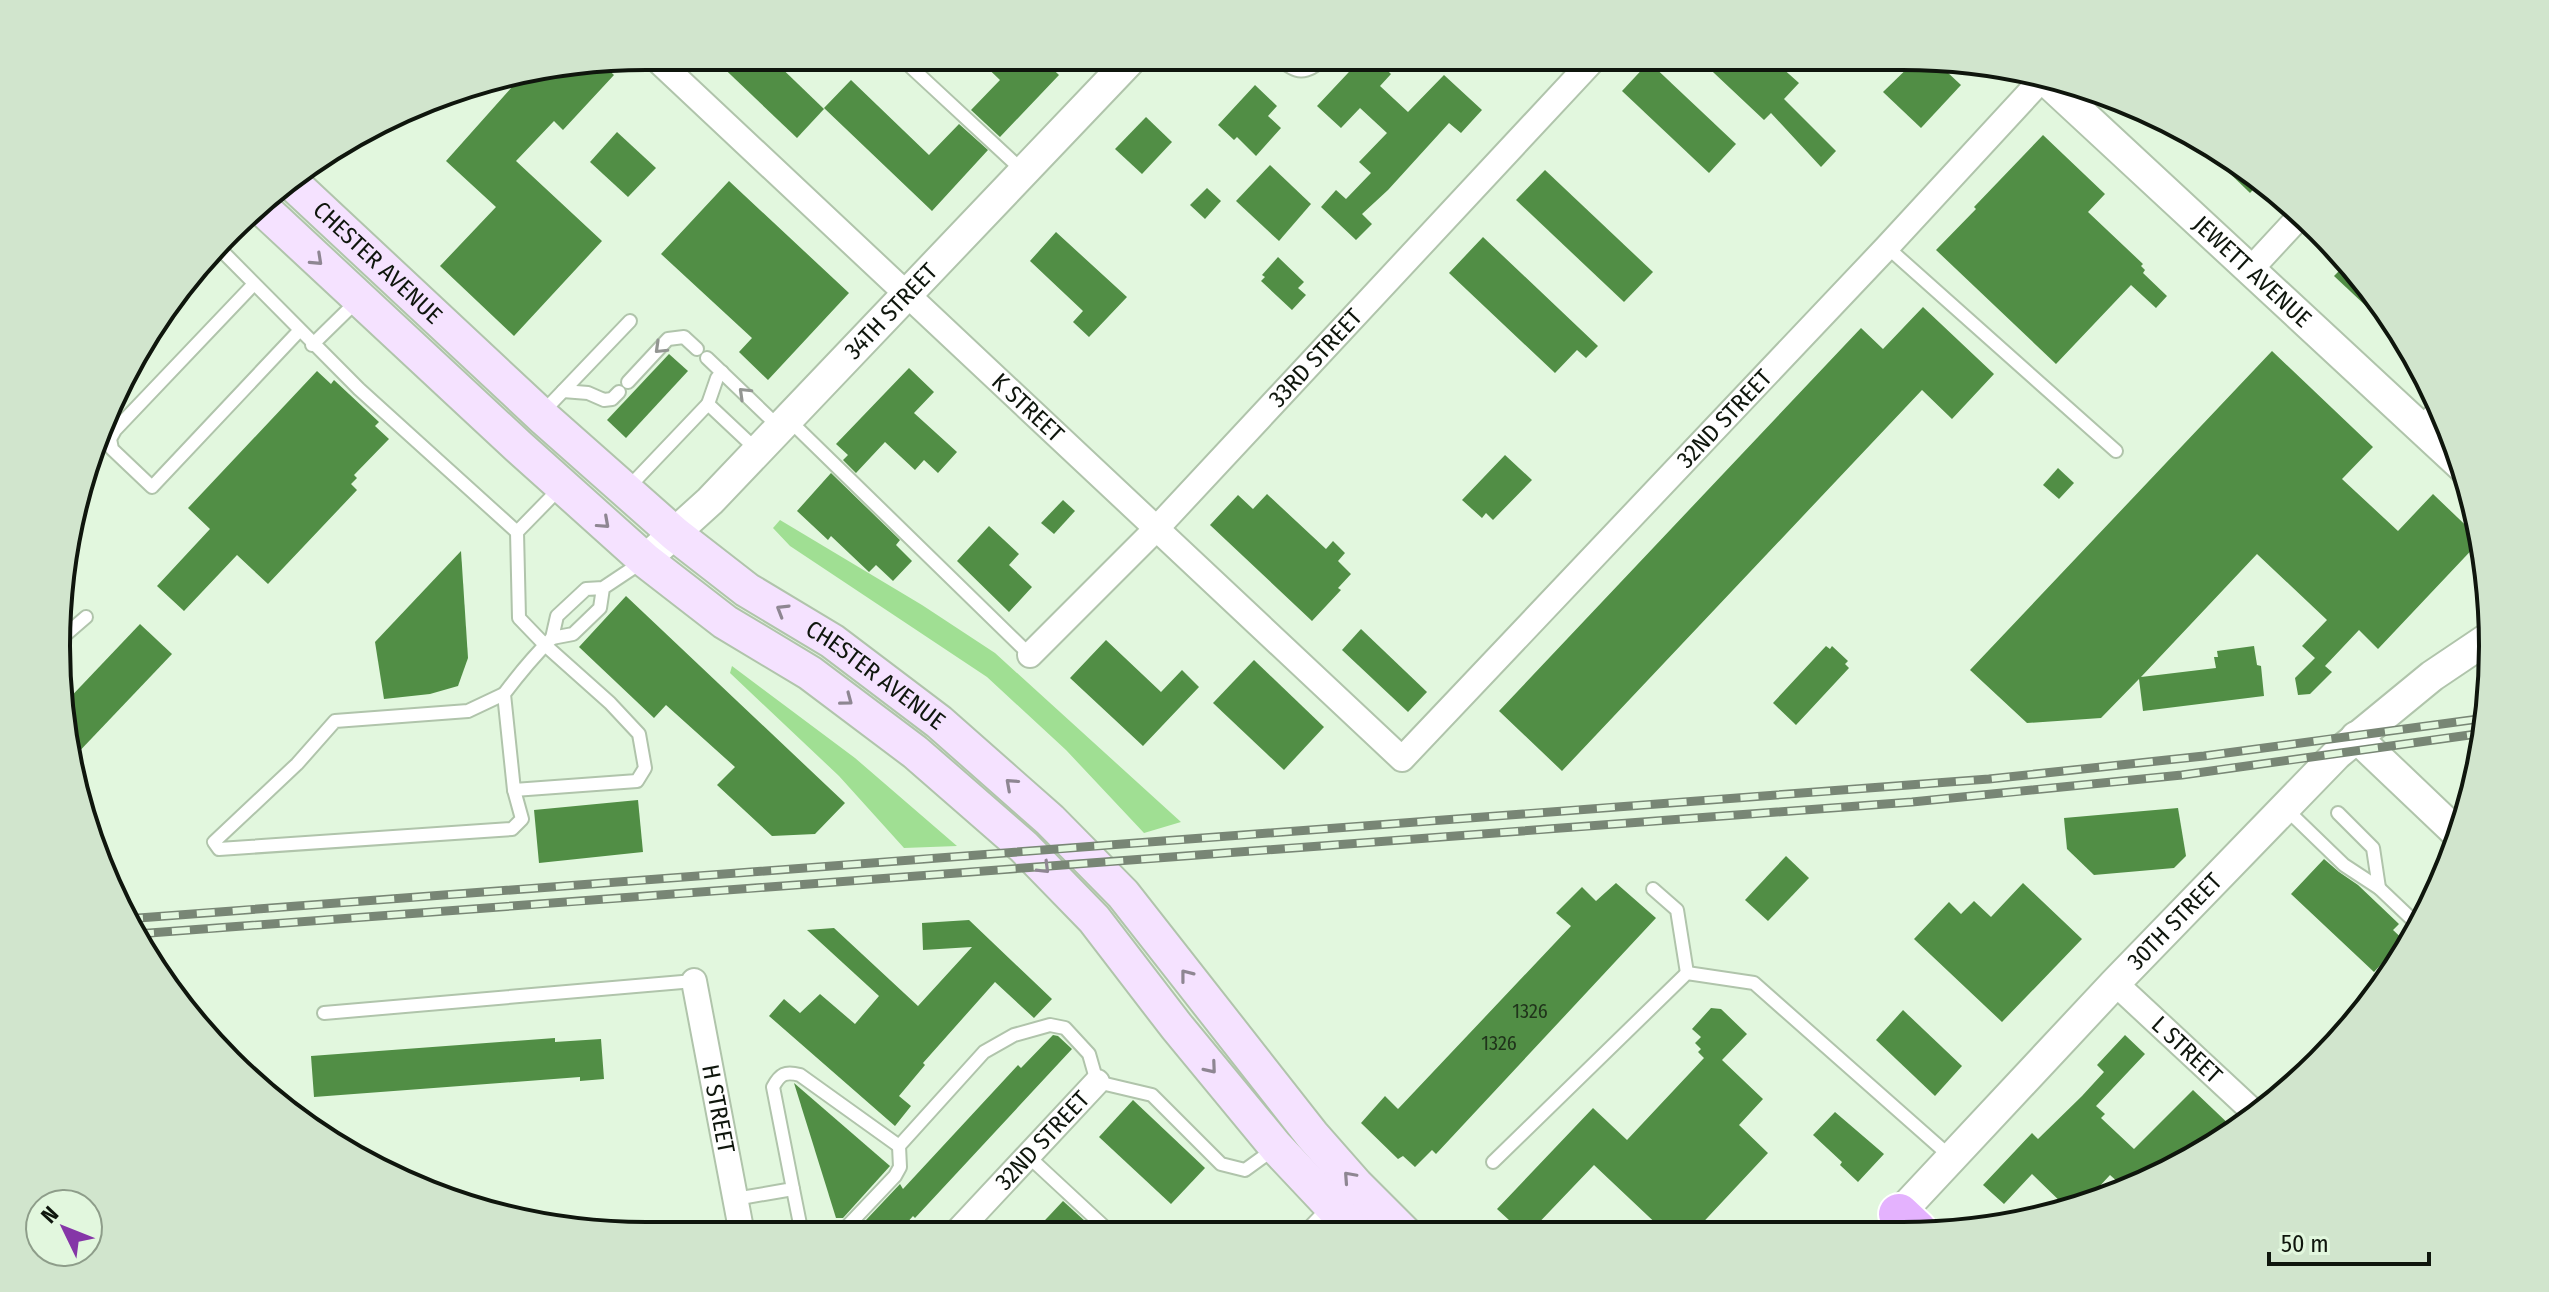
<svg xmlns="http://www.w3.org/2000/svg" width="2549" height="1292" viewBox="0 0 2549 1292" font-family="'Fira Sans Condensed',sans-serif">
<rect width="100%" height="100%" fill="#e2f7de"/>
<!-- green -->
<g fill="#a0df93">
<polygon points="780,520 922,605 995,653 1181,822 1144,833 1066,750 987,677 790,546 773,528"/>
<polygon points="732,666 855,758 957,846 904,848 839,776 730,673"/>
</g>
<!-- building -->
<g fill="#518e45">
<polygon points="711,56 769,56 824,109 797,138"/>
<polygon points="975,56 1039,56 1059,75 1000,137 971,110 1000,80"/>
<polygon points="1363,57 1373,57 1391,74 1380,86 1408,112 1444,75 1482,110 1461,133 1449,123 1388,190 1362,214 1372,224 1356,240 1321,207 1336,190 1346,199 1371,173 1359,162 1387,133 1360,108 1341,128 1317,106"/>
<polygon points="1697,57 1770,57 1799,83 1784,99 1836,151 1821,167 1771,113 1764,120"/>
<polygon points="1919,57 1931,57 1961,85 1921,128 1883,92"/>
<polygon points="1649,62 1736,144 1709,173 1622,91"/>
<polygon points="601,63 614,75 563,130 554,121 516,161 602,241 514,336 440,266 496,207 446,161 521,77"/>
<polygon points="851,80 929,155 959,124 988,150 932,211 824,108"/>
<polygon points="1255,85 1277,106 1268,116 1281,128 1256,156 1237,137 1234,140 1218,125"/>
<polygon points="1146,117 1172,142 1142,174 1115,149"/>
<polygon points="617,132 656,168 628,197 590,162"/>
<polygon points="2043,135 2105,194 2088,212 2143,264 2141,266 2145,270 2143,273 2167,296 2156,308 2131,285 2056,364 1936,250 1976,209 1974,207"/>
<polygon points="2218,151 2262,178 2263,179 2250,193 2213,157"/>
<polygon points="1270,165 1311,204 1279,241 1236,201"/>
<polygon points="1545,170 1653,272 1624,302 1516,200"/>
<polygon points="729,181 849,293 768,380 739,352 752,338 661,254"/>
<polygon points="1207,188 1221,201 1205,219 1190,205"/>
<polygon points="1056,232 1127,297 1089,337 1073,322 1083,311 1030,261"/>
<polygon points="1483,237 1598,346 1586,358 1577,350 1555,373 1449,273"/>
<polygon points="1278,257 1304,282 1298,288 1306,295 1292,310 1261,281 1265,277 1262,275"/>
<polygon points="2349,261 2389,317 2383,322 2334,276"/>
<polygon points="1923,307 1994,374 1952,419 1922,390 1562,771 1499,711 1861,328 1883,349"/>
<polygon points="2272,351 2373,447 2342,479 2398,531 2433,494 2481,540 2378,649 2359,630 2325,666 2332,672 2310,694 2298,695 2295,678 2315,658 2302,646 2327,620 2257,554 2141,677 2216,668 2214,657 2218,657 2217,651 2254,646 2257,665 2261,666 2264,696 2143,711 2139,679 2101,718 2027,723 1970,670"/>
<polygon points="669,354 688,371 626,438 607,420"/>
<polygon points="909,368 934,392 914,413 957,452 938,473 924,460 915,470 885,442 856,473 843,460 848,455 836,444"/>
<polygon points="317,371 331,384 334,380 379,422 375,426 389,439 354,475 357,478 351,484 357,490 268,584 237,555 184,611 157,586 210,529 188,508"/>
<polygon points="1505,455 1532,480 1493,520 1486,513 1482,518 1462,500"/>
<polygon points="2058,468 2074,483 2059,499 2043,485"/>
<polygon points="831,473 900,540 896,545 912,561 893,581 876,565 869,572 831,536 828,540 797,511"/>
<polygon points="1267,494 1326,549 1333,541 1345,553 1338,561 1351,574 1338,588 1341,590 1312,621 1210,525 1238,495 1253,509"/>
<polygon points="1063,500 1075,511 1054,534 1041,523"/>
<polygon points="989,526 1019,554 1009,565 1032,587 1009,612 957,561"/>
<polygon points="461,551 468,658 458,686 430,694 384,699 375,642"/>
<polygon points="626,596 845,803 815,834 772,836 717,785 735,767 666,705 654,718 579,647"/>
<polygon points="140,624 172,654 72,759 61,723 62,706"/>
<polygon points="1361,629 1427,692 1408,712 1342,650"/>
<polygon points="1106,640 1161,692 1182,670 1199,687 1143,746 1070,678"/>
<polygon points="1826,646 1830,649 1832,646 1848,661 1845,664 1849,668 1796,725 1773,703"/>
<polygon points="1254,660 1324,727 1284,770 1213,703"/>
<polygon points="638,800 643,852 539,863 534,810"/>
<polygon points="2178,808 2186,856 2174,868 2094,875 2067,849 2064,818"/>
<polygon points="1786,856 1809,878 1768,921 1745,900"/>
<polygon points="2324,859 2339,872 2358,885 2399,924 2393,930 2408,944 2398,958 2392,952 2374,972 2291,894"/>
<polygon points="1616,883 1656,918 1436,1154 1432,1150 1415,1167 1403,1156 1398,1159 1361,1123 1385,1096 1398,1109 1571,926 1556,913 1582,887 1596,901"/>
<polygon points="2023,883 2082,939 2002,1022 1914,939 1949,902 1961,914 1974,901 1991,917"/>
<polygon points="969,920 1052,999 1034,1018 995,982 923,1063 925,1065 899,1096 911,1106 895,1126 769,1016 784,999 800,1013 820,994 855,1024 879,996 807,930 834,928 918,1006 972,947 923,950 922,923"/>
<polygon points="1711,1008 1721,1009 1747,1034 1722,1060 1763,1099 1739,1125 1768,1153 1694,1232 1665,1232 1594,1165 1530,1232 1522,1232 1497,1209 1593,1108 1627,1140 1704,1058 1698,1052 1701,1049 1695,1043 1701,1037 1692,1029"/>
<polygon points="1903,1010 1962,1066 1935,1096 1876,1040"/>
<polygon points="1053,1035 1058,1036 1072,1049 915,1218 913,1216 897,1234 861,1234 874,1220 866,1220 900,1184 903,1189 1018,1065 1021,1068"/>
<polygon points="2125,1035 2145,1054 2096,1106 2105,1114 2101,1118 2134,1149 2193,1090 2235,1130 2128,1191 2110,1175 2084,1203 2067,1208 2032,1174 2004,1204 1983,1185 2032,1133 2038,1139 2082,1096 2104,1072 2097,1065"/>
<polygon points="555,1038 555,1042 601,1039 604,1079 580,1081 580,1077 314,1097 311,1056"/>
<polygon points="794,1083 890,1166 843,1218 836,1218"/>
<polygon points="1133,1100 1205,1168 1171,1204 1099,1137"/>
<polygon points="1835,1112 1884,1154 1858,1182 1840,1165 1842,1162 1813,1135"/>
<polygon points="1063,1201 1098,1233 1032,1234"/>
</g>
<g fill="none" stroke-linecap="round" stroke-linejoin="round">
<!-- service casing -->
<g stroke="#b0c4ab" stroke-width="16">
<g id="service">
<polyline points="899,56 1024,172"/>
<path d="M1277,57C1296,74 1306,76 1325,57"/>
<polyline points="1887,247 2116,451"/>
<polyline points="220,249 359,389 517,532"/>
<polyline points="254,284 115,430 110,439 112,449 152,487 299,331"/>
<polyline points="312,345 359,299"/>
<polyline points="707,358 780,428"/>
<polyline points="628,382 668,339 684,337 697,349"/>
<polyline points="563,391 588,393 604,400 612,399 619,392"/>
<polyline points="708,404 717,378 722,372"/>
<polyline points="541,414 630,321"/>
<polyline points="789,420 1030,655"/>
<polyline points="2418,425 2438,404"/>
<polyline points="628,488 708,404 758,451"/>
<polyline points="603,588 600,608 573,634 552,638 557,616 586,589 603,588 642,562"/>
<polyline points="64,636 86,617"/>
<path d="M552,638C534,656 519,674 504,694L514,790L637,781L645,768L639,734L610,703L545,645L519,618L517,532L562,486"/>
<polyline points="504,694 468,711 335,721 297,764 214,842 219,849 512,829 522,819 514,790"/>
<polyline points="2285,808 2344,865 2379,888 2419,926"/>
<polyline points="2338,813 2373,848 2379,888"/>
<polyline points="1653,889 1677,910 1687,973"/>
<polyline points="324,1013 694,981"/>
<polyline points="1028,1156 1111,1233"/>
<polyline points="1493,1162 1687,973 1754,983 1952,1158"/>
<polyline points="793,1189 801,1229 806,1234"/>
<path d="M735,1199L793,1189L773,1087C780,1074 785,1071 800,1075L899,1146"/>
<polyline points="1304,1233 1330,1206"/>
<polyline points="840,1234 895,1176 900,1167 899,1146 984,1052 1014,1035 1050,1025 1065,1028 1089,1054 1097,1082 1152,1095 1221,1164 1245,1170 1274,1149"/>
</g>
</g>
<!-- minor casing -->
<g stroke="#b0c4ab" stroke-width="28">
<g id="minor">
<path id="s1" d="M653,56L1402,759L1887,247L2043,78"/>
<polyline points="2250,270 2301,215"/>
<path id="s2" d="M1030,655L1157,528L1596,57"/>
<path id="s3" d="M694,981L742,1234"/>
<path id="s4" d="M2115,983L2258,1116"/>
<path id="s5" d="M955,1234L1097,1082"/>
</g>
</g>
<!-- tertiary casing -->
<g stroke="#b0c4ab" stroke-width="34">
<g id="tertiary">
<path id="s6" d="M2038,73L2465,469"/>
<path id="s7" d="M645,560L710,501L1134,56"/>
<polyline points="2356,737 2459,835"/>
<path id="s8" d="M1899,1214L2115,983L2337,754L2432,676L2490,637"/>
</g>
</g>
<!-- secondary casing -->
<g stroke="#b0c4ab" stroke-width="38">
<g id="secondary">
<path id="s9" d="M287,178L545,419L675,534L747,590L832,641L939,722L1050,820L1123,894L1312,1135L1356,1185L1404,1233"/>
<polyline points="260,206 519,447 645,560 725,622 810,673 915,752 1024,847 1094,919 1177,1027 1276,1147 1357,1233"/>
</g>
</g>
<!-- trunk casing -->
<g stroke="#fff" stroke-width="44">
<polyline id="trunk" points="1899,1214 1917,1231"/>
</g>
<!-- service -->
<use href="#service" stroke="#fff" stroke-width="12"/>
<!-- minor -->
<use href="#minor" stroke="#fff" stroke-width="24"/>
<!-- tertiary -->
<use href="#tertiary" stroke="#fff" stroke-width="30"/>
<!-- secondary -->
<use href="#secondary" stroke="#f5e2ff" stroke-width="34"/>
<!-- trunk -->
<use href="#trunk" stroke="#e4b2fe" stroke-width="40"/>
<!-- rail casing -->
<g stroke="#788675" stroke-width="9">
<g id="rail">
<polyline points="125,919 1989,779 2204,756 2486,718"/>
<polyline points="136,934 1912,802 2182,775 2484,733"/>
</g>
</g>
<!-- rail -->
<use href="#rail" stroke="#e2f7de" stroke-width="6" stroke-dasharray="18" stroke-linecap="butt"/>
</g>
<!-- one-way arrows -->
<defs><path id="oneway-chevron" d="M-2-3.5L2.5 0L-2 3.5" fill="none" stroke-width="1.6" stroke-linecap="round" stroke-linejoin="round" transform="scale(2)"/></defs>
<g stroke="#8e8692">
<use href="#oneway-chevron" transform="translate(317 260) rotate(43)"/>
<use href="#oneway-chevron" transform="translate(604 523) rotate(42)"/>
<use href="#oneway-chevron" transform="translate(782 610) rotate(-149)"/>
<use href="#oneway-chevron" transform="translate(847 700) rotate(37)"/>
<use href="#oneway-chevron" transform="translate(1011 784) rotate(-138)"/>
<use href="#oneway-chevron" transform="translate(1044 868) rotate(45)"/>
<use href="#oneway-chevron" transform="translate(1186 975) rotate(-128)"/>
<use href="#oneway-chevron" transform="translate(1211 1068) rotate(50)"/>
<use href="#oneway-chevron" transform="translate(1349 1177) rotate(-132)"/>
</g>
<g stroke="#939692">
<use href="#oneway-chevron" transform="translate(660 348) rotate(136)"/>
<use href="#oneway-chevron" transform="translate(744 393) rotate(-136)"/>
</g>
<g text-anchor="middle" stroke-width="7" stroke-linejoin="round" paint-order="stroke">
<!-- number labels -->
<g font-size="20" fill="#20341b">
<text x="1530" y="1018">1326</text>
<text x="1499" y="1050">1326</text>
</g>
<!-- street labels -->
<g font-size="24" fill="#0f160d" stroke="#e2f7de">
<text dy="8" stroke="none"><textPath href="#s9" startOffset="124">CHESTER AVENUE</textPath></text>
<text dy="8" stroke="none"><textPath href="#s6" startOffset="292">JEWETT AVENUE</textPath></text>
<text dy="8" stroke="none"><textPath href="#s7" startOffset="350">34TH STREET</textPath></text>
<text dy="8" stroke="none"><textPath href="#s2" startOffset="412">33RD STREET</textPath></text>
<text dy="8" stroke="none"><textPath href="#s1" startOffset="514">K STREET</textPath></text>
<text dy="8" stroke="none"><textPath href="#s1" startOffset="1496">32ND STREET</textPath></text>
<text dy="8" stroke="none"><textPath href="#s9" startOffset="772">CHESTER AVENUE</textPath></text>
<text dy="8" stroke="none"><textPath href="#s8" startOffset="402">30TH STREET</textPath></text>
<text dy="8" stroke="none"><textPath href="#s4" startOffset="98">L STREET</textPath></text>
<text dy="8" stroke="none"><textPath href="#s3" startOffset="130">H STREET</textPath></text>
<text dy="8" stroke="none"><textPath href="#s5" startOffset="128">32ND STREET</textPath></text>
</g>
</g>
<!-- crop -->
<path d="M0 0H2549V1292H0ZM646 70H1903A576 576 0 0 1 2479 646V646A576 576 0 0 1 1903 1222H646A576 576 0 0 1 70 646V646A576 576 0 0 1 646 70Z" fill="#d1e5cd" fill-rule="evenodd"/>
<path fill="none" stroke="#0f160d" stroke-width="4" d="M646 70H1903A576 576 0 0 1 2479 646V646A576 576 0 0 1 1903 1222H646A576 576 0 0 1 70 646V646A576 576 0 0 1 646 70Z"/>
<!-- north arrow -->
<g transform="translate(64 1228) rotate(313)"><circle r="38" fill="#e2f7de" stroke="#8e9d8a" stroke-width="2"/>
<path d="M0-6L14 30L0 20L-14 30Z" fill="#8536a7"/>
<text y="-12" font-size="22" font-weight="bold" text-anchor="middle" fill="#0f160d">N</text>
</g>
<!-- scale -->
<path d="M2269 1252v12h160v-12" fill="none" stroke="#0f160d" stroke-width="4"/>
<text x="2281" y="1252" font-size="24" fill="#0f160d" stroke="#e2f7de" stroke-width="6" paint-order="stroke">50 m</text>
</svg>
